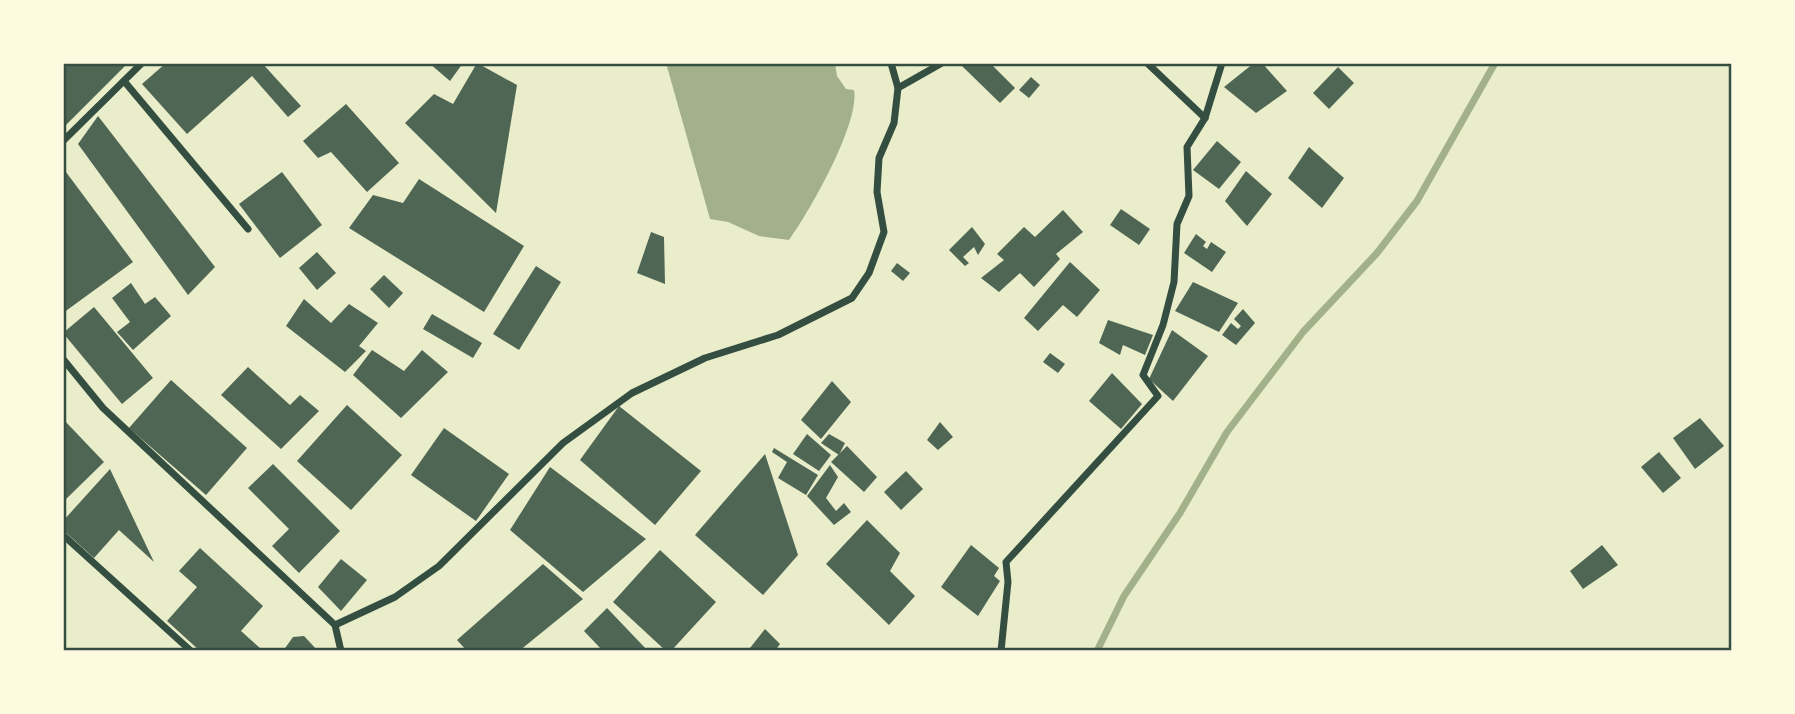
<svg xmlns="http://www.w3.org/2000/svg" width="1795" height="714" viewBox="0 0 1795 714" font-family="'Playfair Display',serif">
<rect width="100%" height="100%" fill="#e9edc9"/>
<!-- water -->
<path fill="#a3b18a" d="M666,63H835L837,76L846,89L854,90C860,123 810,211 789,240L759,236L728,222L710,219Z"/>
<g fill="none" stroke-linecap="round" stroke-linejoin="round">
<!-- stream -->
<polyline stroke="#a3b18a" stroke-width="7" points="1097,651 1124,596 1180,513 1227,432 1303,332 1377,253 1417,201 1495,63"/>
</g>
<!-- building -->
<g fill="#4f6655">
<polygon points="63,63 126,65 63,128"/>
<polygon points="166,63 262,63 301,106 288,117 252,76 187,134 142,84"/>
<polygon points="429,63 463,63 450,81"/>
<polygon points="477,63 517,85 496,213 405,123 434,94 453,104"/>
<polygon points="965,63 990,63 1015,88 1000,103 962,66"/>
<polygon points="1254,63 1262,63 1287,91 1256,113 1224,87"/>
<polygon points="1338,67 1354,83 1329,109 1313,93"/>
<polygon points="1031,77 1040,85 1029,98 1019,90"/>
<polygon points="346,104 399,163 367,192 331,152 318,158 303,141"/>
<polygon points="98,116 215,267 188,295 78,144"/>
<polygon points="1217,141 1241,162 1219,189 1193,170"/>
<polygon points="1309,147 1344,178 1322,208 1288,178"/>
<polygon points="63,168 133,262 63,313"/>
<polygon points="1246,171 1272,194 1247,226 1225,201"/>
<polygon points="282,172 322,225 280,258 239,204"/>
<polygon points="419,179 524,246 484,312 349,228 373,195 403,203"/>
<polygon points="1121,209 1150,229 1139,245 1110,225"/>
<polygon points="1063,210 1083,232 1056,254 1060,259 1034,287 1020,273 999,292 981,278 1004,260 997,254 1024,227 1035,237"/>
<polygon points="972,227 985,244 978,255 974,247 963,257 969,263 965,266 949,250"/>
<polygon points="651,232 664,237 665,284 637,273"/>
<polygon points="1196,234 1206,242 1203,246 1207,249 1211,242 1226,252 1212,272 1184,253"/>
<polygon points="317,252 336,273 317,290 299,268"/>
<polygon points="1070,262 1100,290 1077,317 1063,305 1038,331 1024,318"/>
<polygon points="897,263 910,273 903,281 891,271"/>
<polygon points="536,266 561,282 519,350 493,334"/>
<polygon points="384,275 403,293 389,308 370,289"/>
<polygon points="1193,282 1238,303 1219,332 1175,311"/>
<polygon points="131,283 145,304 155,297 171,316 133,350 117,332 130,322 112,298"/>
<polygon points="304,299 331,323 349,304 378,323 359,346 366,351 345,372 286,326"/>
<polygon points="94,307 153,378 122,404 63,333"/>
<polygon points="1243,309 1255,323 1236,345 1222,335 1231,323 1238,329 1241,326 1234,319"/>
<polygon points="432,314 482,343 473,358 423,329"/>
<polygon points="1108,320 1153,335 1145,355 1123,345 1120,355 1099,343"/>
<polygon points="1172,330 1208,356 1173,401 1149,379"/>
<polygon points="372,350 404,371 422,350 448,372 401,418 353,375"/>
<polygon points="1050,353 1065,364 1058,373 1043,362"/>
<polygon points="248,367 290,405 300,395 319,411 281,449 221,395"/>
<polygon points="1112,373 1142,404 1121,429 1089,401"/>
<polygon points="171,380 247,448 206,495 129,428"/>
<polygon points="832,381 851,402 821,439 801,420"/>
<polygon points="347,405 402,455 351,510 297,461"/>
<polygon points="619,406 701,471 655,525 580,460"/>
<polygon points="1700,418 1724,446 1695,469 1673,438"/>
<polygon points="63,419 104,462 63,502"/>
<polygon points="940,422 953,437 938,450 927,440"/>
<polygon points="444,428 509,474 476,521 411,475"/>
<polygon points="807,434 831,455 819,471 793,454"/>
<polygon points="829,434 845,443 839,455 821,443"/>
<polygon points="847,446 877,477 864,492 831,462"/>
<polygon points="774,448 818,475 806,495 778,478 787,462 772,452"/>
<polygon points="1659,452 1681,478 1663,493 1641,467"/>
<polygon points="765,454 798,555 763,595 695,535"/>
<polygon points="273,464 340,531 299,573 272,546 289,529 248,488"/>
<polygon points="830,465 838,477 826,498 836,511 844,503 851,512 834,525 807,496"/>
<polygon points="550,467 646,539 583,592 510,530"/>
<polygon points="110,469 154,562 119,530 94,558 63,530 63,521"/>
<polygon points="906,471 923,489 901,510 884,492"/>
<polygon points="867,520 900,553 890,571 915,596 889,625 826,564"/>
<polygon points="971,545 999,568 994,576 1000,581 978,616 941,587"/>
<polygon points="1602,545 1618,565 1583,589 1570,571"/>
<polygon points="200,548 263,606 241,631 260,648 257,651 200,651 167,621 197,587 179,571"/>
<polygon points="660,550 716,602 671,651 666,651 613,602"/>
<polygon points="341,559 367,580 341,611 318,587"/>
<polygon points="543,564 583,599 519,651 467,651 457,640"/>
<polygon points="607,608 648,651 603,651 584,631"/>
<polygon points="765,629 780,644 775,651 753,651 750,648"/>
<polygon points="304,636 318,651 283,651 293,637"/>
</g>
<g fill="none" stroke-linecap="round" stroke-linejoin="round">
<!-- minor -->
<g stroke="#344e41" stroke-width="7">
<polyline points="1147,63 1205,118"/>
<polyline points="124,81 248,229"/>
<polyline points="898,88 942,63"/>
<polyline points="63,141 142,63"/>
<polyline points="63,359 103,408 335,625 341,651"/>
<polyline points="63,535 191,651"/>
<polyline points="335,625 395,597 439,566 563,443 632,393 705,358 778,335 852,298 869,273 884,232 877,192 879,158 894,123 898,88 891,63"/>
<polyline points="1001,651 1008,582 1006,562 1158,396 1143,375 1163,325 1174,282 1177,224 1189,196 1187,147 1205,118 1222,63"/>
</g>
</g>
<!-- border -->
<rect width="1795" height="714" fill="none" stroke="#fefae0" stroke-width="130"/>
<rect x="65" y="65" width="1665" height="584" fill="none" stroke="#344e41" stroke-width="2.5"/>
</svg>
